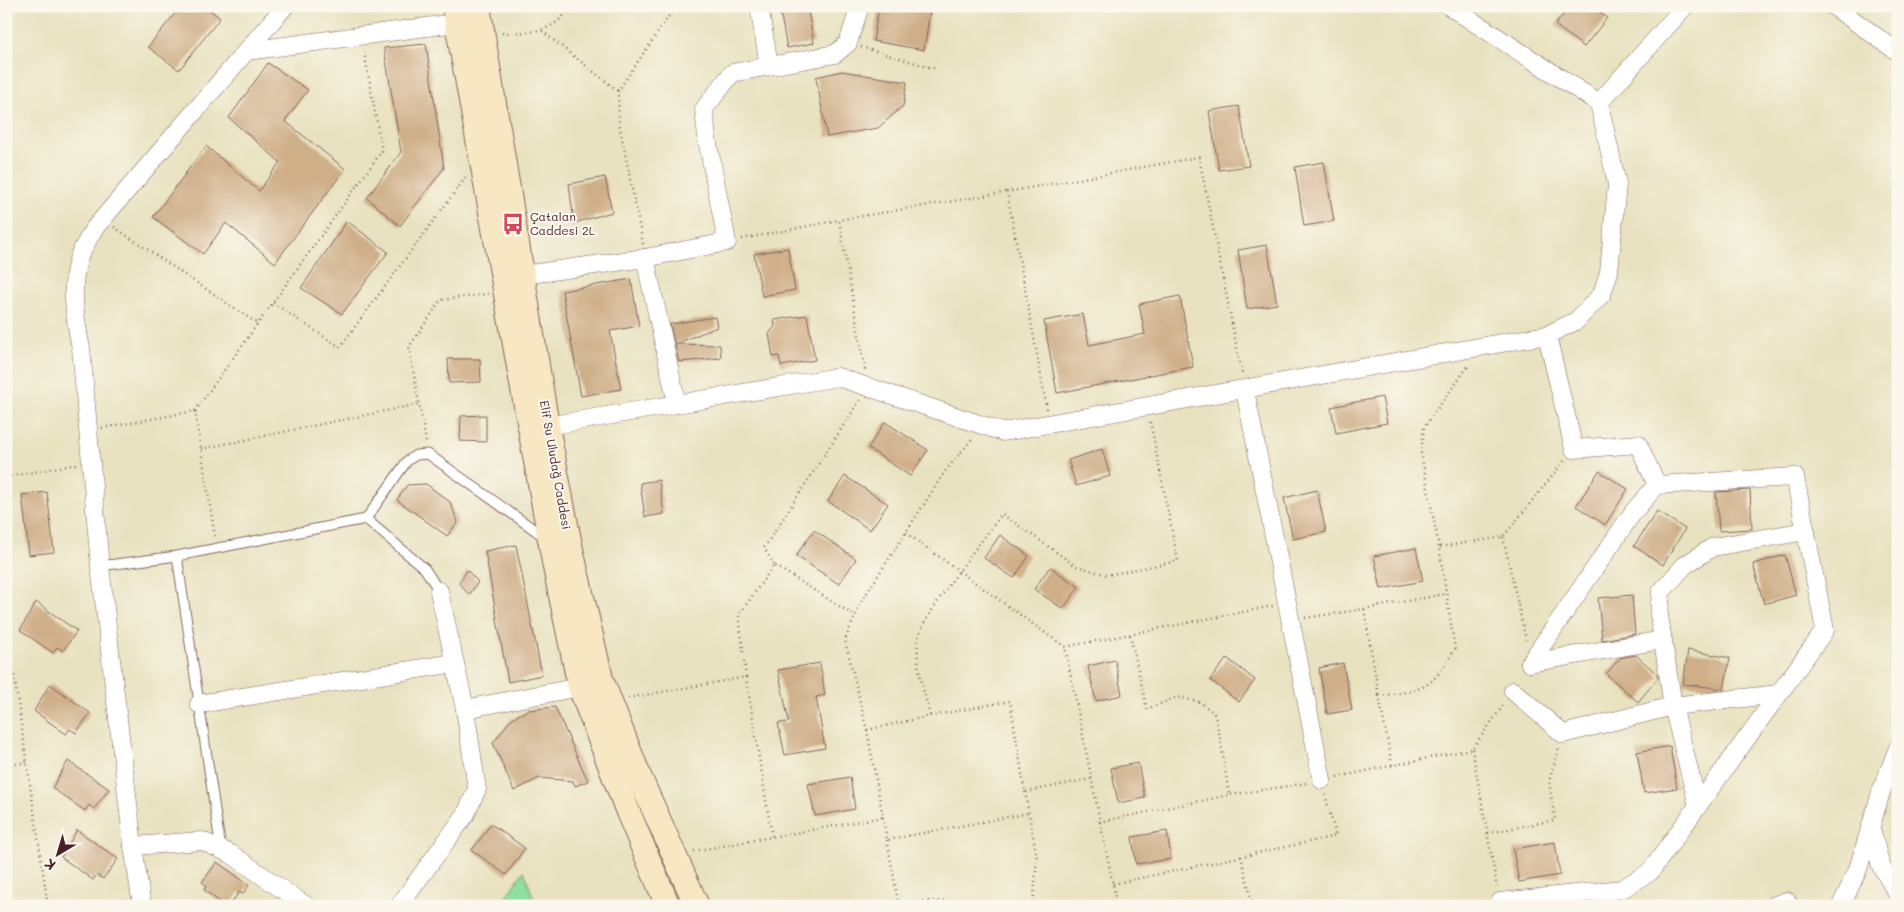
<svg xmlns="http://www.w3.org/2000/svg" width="1904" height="912" viewBox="0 0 1904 912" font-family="Mali,sans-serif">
<rect width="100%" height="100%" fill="#fbf7ec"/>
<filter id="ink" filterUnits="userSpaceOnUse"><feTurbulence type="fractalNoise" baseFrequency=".02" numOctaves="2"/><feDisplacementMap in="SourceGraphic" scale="10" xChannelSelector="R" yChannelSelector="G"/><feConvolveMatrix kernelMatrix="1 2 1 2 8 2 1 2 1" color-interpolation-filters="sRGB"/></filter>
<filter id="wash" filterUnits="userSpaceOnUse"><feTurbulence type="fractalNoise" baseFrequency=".0096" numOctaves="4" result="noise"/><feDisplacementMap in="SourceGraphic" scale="20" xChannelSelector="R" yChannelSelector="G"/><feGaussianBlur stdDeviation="1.12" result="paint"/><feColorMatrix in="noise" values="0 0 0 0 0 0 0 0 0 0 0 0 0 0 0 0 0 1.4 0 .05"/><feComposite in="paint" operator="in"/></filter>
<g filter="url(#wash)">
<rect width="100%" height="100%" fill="#e8e2c0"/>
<!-- green -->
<polygon fill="#8edf9f" stroke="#6c7f65" points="524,871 536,906 499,906"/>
<g id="blocks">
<!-- building -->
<g fill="#cfaf88">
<polygon points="181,6 205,6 220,18 179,70 148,47"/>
<polygon points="779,6 807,6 814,43 787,48"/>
<polygon points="879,6 894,6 930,12 924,50 873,41"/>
<polygon points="1570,6 1592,6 1607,18 1584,47 1555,25"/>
<polygon points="426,44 444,168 400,226 367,198 401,152 384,48"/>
<polygon points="268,63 308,90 285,121 345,169 275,263 226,223 203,254 153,217 206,146 259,191 280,162 229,118"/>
<polygon points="842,71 907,82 903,106 878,128 827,137 816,77"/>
<polygon points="1239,106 1249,166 1219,170 1209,111"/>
<polygon points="1324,162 1334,221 1304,226 1295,167"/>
<polygon points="605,177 612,212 574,223 569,184"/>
<polygon points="347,221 388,252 342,314 301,288"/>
<polygon points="1267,245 1277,304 1247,309 1238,250"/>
<polygon points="788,248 795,290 762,296 754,254"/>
<polygon points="631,279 639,326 610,331 621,389 581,396 562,291"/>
<polygon points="1180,296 1193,367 1057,393 1044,321 1083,314 1089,345 1145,334 1139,304"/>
<polygon points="807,315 815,360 781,366 779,356 773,357 769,334 775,326 774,320"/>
<polygon points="715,317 717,327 675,344 720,345 721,358 679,362 670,324"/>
<polygon points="448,359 480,359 481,382 449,383"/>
<polygon points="1382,397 1387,423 1336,433 1331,407"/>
<polygon points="486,415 486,442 460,441 461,416"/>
<polygon points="885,422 928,450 910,476 868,448"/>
<polygon points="1102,449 1110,476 1076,486 1068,460"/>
<polygon points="1599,471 1628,489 1605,525 1576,506"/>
<polygon points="845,476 888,504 870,530 828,501"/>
<polygon points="659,480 664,514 645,517 640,483"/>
<polygon points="426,484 450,502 458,522 447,536 397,500 407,485"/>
<polygon points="1317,490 1326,532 1293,539 1284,498"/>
<polygon points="1750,490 1752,529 1719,531 1716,492"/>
<polygon points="47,492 54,552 29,555 22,495"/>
<polygon points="1657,511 1685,529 1663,565 1634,546"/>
<polygon points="814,530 856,559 839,584 796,556"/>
<polygon points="1000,535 1029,556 1014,578 984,558"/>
<polygon points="516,545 542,675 508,682 485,551"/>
<polygon points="1416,548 1423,581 1381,589 1374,556"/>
<polygon points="1785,555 1796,595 1764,604 1753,564"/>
<polygon points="1050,567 1079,587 1063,609 1034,589"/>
<polygon points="467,570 478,582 469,595 459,583"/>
<polygon points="1632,595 1635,634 1602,640 1598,598"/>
<polygon points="36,602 77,631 63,651 57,647 53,653 20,630"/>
<polygon points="1688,650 1730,658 1724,689 1683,684"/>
<polygon points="1636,655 1657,674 1658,678 1638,702 1606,674 1620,658"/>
<polygon points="1227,658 1255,680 1239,702 1210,680"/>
<polygon points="1115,660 1122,695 1096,701 1088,666"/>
<polygon points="820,663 825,695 816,697 825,748 785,755 778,723 789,722 778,670"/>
<polygon points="1343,663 1352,710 1327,714 1319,668"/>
<polygon points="50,684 90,713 76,733 70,729 66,734 34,711"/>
<polygon points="555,707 588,781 575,786 573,781 539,778 514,791 493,743 511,719 528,710"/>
<polygon points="1670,746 1677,788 1644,793 1637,752"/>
<polygon points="68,761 109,789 94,809 89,805 85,811 52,788"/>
<polygon points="1138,763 1145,798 1118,803 1111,768"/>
<polygon points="850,777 855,809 815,816 808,784"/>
<polygon points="491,824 525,848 506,875 472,850"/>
<polygon points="77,830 118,859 103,879 97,875 93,880 61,857"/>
<polygon points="1167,831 1171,859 1136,864 1132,837"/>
<polygon points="1555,842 1560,875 1519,882 1513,849"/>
<polygon points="217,862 249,885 243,894 239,892 230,905 227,902 224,905 204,890 206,885 202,882"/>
</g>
</g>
</g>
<g filter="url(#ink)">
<use href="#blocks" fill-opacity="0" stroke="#81635f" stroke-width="1"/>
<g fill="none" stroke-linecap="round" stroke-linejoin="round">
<!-- service casing -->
<g stroke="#81635f" stroke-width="11">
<g id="service">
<polyline points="366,519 425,569 439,591"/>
<polyline points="177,556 221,850"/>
<polyline points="100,566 177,556 366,519 407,461 416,455 428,454 546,538"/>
</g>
</g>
<!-- minor casing -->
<g stroke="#81635f" stroke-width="19">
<g id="minor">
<polyline points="759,6 769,66"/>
<polyline points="1833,6 1898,52"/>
<polyline points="247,51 456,23"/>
<polyline points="1599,103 1685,6"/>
<polyline points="645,258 677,404"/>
<polyline points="523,275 645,258 727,242 707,139 704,109 732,73 835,54 848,43 860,6"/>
<polyline points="1245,390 1322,780"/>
<polyline points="547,426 838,377 1003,432 1547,335 1576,321 1602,294 1609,272 1617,184 1599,103 1449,6"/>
<polyline points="439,591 465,709"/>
<polyline points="1530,663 1634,511 1657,485"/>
<polyline points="1530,663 1662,640"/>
<polyline points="1513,691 1563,734 1673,706 1779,694"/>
<polyline points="199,704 455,663"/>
<polyline points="1698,806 1673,706 1659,615 1661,592 1685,565 1713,547 1806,531"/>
<polyline points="1871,829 1881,866 1898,895"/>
<path d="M133,846L100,566L81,348C75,320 69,283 80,254C84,246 89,238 93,230L285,6"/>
<polyline points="1500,902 1622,889 1650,872 1825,630 1795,477 1657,485 1638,444 1574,449 1547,335"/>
<polyline points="142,906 133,846 202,841 231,854 306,906"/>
<polyline points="399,906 466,814 477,789 465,709 580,687"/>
<polyline points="1773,906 1787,901 1789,906"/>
<polyline points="1841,906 1858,869 1881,792 1898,748"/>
</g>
</g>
<!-- secondary casing -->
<g stroke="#81635f" stroke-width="26">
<g id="secondary">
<polyline points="454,6 555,567 580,687 628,812 668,906"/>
<polyline points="478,6 547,426 570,545 601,679 639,776 697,906"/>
</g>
</g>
<!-- path -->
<g stroke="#81635f" stroke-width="2.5" stroke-dasharray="1 4" stroke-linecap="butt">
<polyline points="542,31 618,91"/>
<path d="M502,33C530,32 555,34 570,6"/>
<polyline points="861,47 936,69"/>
<polyline points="114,227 258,324"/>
<polyline points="742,239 839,220"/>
<polyline points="643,244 619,123 618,91 671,13 682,6"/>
<polyline points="273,303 340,347 466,177"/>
<polyline points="865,370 839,220 1007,192"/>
<polyline points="1047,409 1007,192 1199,157 1242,374"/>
<polyline points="195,411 382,151 364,51"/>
<polyline points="102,428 195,411 215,537"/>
<polyline points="426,442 409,347 441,300 488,294"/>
<polyline points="201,449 419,404"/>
<polyline points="6,477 77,464"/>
<polyline points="906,533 1065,647"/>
<polyline points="1503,537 1526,640"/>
<polyline points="1439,547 1421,453 1424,427 1469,365"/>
<polyline points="774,565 764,548 860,400"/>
<polyline points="1364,609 1445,594"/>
<polyline points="1305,618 1364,609 1379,696"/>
<polyline points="6,621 48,906"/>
<polyline points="1130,635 1147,709 1177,697 1200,702 1214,713 1220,737 1229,795 1307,783"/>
<polyline points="746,677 772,837"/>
<polyline points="628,698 746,677 739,615 774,565 855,616"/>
<polyline points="930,716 1010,701 1025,792 1091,779"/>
<path d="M867,730L930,716C924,692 915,664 918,639C920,619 986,535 1002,514L1076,566L1107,575L1178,561L1150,421"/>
<polyline points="1472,749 1497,887"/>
<path d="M1392,765L1379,696C1427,689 1429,691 1455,649L1439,547L1503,537L1565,460"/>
<polyline points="6,766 27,762"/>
<polyline points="1337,777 1472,749 1505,703"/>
<polyline points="1025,792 1037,858 1033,906"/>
<polyline points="883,817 887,840 1029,813"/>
<polyline points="1099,822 1229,795"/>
<polyline points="1488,833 1555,820 1549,781 1559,748"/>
<polyline points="887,840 899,906"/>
<polyline points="694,851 883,817 867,730 845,640 861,602 946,470 973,438"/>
<polyline points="1241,856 1253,906"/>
<polyline points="1113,884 1336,836 1325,794"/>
<polyline points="6,895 15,900 14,906"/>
<polyline points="898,902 976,900 1000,906"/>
<polyline points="72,906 127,899"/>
<polyline points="1112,906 1115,895 1065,647 1273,606"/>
</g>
<!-- service -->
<use href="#service" stroke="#fff" stroke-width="9"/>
<!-- minor -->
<use href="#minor" stroke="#fff" stroke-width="18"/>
<!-- secondary -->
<use href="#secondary" stroke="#f8e7c3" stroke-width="24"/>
</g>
</g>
<!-- icons -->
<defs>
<g id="bus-bare" transform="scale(1.725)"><path d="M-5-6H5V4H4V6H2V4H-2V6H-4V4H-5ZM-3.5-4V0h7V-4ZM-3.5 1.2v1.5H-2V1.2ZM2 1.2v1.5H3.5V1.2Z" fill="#d1495b" stroke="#fbf7ec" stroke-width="2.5" paint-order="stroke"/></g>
</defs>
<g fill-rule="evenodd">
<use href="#bus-bare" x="513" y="224"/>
</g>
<g text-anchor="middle" stroke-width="4" stroke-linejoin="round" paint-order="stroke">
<!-- poi labels -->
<g font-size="12" fill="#4a1f2b" stroke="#fbf7ec" text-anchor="start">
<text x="530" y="221">Çatalan<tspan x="530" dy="14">Caddesi 2L</tspan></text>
</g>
<!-- street labels -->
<g font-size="12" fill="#4a1f2b" stroke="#fbf7ec">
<text transform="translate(555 465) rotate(80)" y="4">Elif Su Uludağ Caddesi</text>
</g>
</g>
<!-- margin -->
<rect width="1904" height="912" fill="none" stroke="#fbf7ec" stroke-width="25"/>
<!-- north arrow -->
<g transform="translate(58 854) rotate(218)" stroke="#fbf7ec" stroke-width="4" paint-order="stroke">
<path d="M0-4L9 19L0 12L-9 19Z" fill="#4a1f2b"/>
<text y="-8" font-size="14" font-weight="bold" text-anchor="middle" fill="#4a1f2b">K</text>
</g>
</svg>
